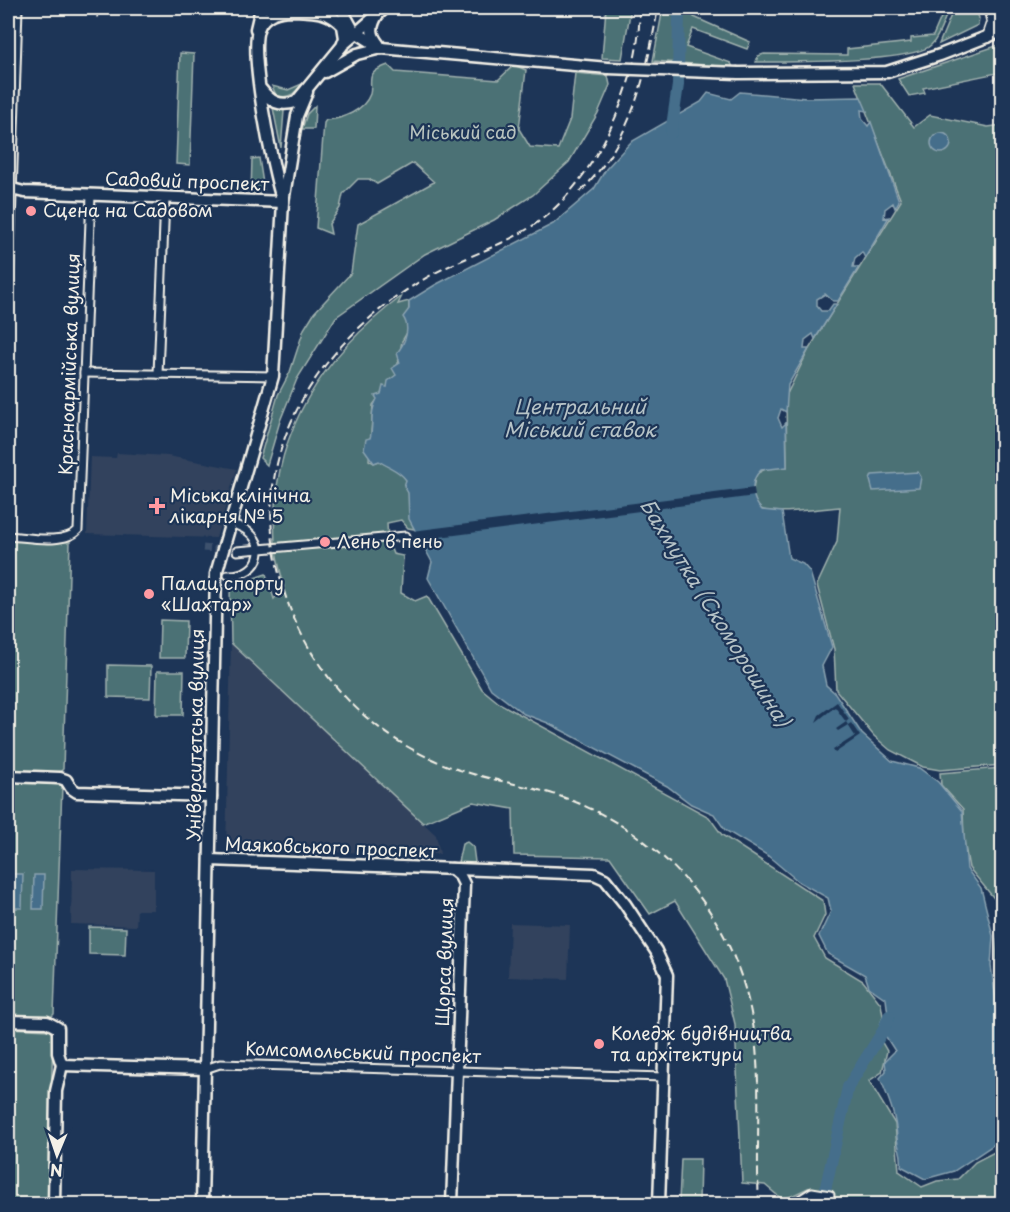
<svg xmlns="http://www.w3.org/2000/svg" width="1010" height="1212" viewBox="0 0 1010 1212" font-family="'Playpen Sans',sans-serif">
<rect width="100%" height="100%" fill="#1d3557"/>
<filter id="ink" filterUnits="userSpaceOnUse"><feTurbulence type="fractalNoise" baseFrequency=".0167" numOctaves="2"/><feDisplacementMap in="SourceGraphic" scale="12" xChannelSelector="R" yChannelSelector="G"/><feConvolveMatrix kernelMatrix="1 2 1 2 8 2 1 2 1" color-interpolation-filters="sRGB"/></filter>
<g filter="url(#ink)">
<!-- built -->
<g fill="#31425d">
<polygon points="117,453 168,456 237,469 216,538 87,534 90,457 116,458"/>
<polygon points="231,643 436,835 440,854 226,850"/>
<polygon points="72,869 154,870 154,910 137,910 136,926 71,924"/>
<polygon points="510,923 570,925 568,979 508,977"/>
</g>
<!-- green -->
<g fill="#4c7174" stroke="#a0b1ae" stroke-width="1.5">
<polygon points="606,8 631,8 622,59 602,58"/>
<polygon points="663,8 697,8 694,17 750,42 747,49 693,29 686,47 731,63 733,67 653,61"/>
<path d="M945,8H949C944,19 940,37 931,45C913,63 787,62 756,62L758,56L764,54L847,55V49L911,42V38L933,36Z"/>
<polygon points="954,8 976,10 979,18 978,25 939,44"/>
<polygon points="1002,44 1002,72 923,88 925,93 909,96 898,79"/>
<polygon points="180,53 194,54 190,165 176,164"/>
<path d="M388,65L395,72L498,80L514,65L526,70L519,129L530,147L558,149L570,119L575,73L608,76L610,85L598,113L569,162L533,195L494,220L425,254L336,317L297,379L280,421L267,465L260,458L278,395L290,372L304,329L314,313L351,273L358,224L434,182L413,163L377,184L369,179H358L343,194L340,208L329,224L331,234L316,228L324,123L326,120C342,119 364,111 370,94C372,88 369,80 372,75C375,69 383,67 388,65Z"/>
<path d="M855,83H880L914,127L930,115L988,127L1002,125V765L940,770L923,767L890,750L874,736L836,690L834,649L817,585L837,542L840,507C824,508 772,516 761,509C750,501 753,485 756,474L767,468L787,467L786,396L809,349L901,201Z"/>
<path d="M302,84C295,93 289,100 276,95L272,86L288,90Z"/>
<polygon points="315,106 314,129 302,129 307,114"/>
<polygon points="273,108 284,111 281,148"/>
<polygon points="259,158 264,190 251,193 252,159"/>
<path d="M402,296L398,304L409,301L408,331L402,341L396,375L373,405L369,460L374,463L379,461C386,466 395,467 401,472C412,480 407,513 414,529L408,528L401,520L387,523L388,541L393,554L403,556L401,593L415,601L427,596L482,689L499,703L709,817L722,835L823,901L825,915L814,938L825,958L863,981L881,1004L883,1016L877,1034L887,1051L882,1072L869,1081L895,1124L899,1171L922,1187L937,1181L958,1179L975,1162L1002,1148V1204H828L823,1198L813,1204H807L808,1188L783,1200L765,1185L742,1183L735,1024L724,979L675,901L650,914L610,857L514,855L513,809L473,802L423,823L231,643L230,586L266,574L274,599L284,587C281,573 276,557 275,542C268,437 321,357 402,296Z"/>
<polygon points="12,540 70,542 63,769 60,772 8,771 8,543"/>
<polygon points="160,620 186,621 185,658 159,658"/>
<polygon points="108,665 151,666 150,698 108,697"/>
<polygon points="157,671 184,671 183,715 156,715"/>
<polygon points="1002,768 1002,908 969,868 964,841 963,809 941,785 940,773"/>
<polygon points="8,781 62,785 54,1014 50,1018 8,1017"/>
<polygon points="467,842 473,847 475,862 473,865 458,862 462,844"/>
<path d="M1002,915V1012C997,978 993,949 1002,915Z"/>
<polygon points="89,927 126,928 125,955 89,954"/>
<polygon points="8,1028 49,1030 53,1035 48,1204 8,1204"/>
<polygon points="681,1159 700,1159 699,1203 679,1202"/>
</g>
<!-- water -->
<g fill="#446e8b" stroke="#8aa2b0" stroke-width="1.5">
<path d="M740,92L806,98L861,97L867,111L861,110L862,119L868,126L871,122L899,201L895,208L893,203L885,209L884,218L889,217L865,258L862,252L855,258L853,267H859L838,301H833L825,294L817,299V306L821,311H828L833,304H837L815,339L813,334L805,340L804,349H809L788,385L786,412L781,409L778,418L782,427L786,423L787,467L761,470C749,481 751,499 762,510L782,512L789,558L803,564L810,572L832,647L822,666L826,685L835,693L862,734L892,761L919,768L938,782L962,811L967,869L981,888L993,936L991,966L1002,1040V1139L954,1171L925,1179L901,1166C903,1154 898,1149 897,1138C896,1116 889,1099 880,1078L886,1071L885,1061L895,1051L881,1029L888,1015L886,999L869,987L865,975L828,954L819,936L831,911L828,898L799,882L767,855L725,830L714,814L691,804L667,786L548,723L524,714L491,689L428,578L432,562L409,519L408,493L404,486L406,480C399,470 389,468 379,461L374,463L364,449L366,439L370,438C374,424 369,413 377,399L375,396L381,394L383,386L387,387L388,381L396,375L392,368L400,363L397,353C405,343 411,328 403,317L409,309V301L435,285L553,224L594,189L606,169L631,142L701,102L708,93L731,99Z"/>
<circle cx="941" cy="143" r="10"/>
<polygon points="918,472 921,477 919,488 873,491 870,480 872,475"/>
<polygon points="12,874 23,874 22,908 11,908"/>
<polygon points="34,875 44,875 43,909 33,909"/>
</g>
<!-- pier -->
<g fill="#1d3557">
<polygon points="754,488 755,496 416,540 412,531"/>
<polygon points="837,702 849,719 846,722 835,707 816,722 819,715"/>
<polygon points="846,722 848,725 851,723 860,736 835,753 833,750 855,736 848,725 838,731 836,729"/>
</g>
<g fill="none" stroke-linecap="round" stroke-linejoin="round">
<!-- river -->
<g stroke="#446e8b" stroke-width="12">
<polyline points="671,133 678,85 679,8"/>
<polyline points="822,1204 848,1087 883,1031 889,1016"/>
</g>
<!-- street-tunnel -->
<polyline stroke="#3d516d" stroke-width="7" stroke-dasharray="7 3.5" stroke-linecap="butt" points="203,548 237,551"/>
<!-- street casing -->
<g stroke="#f4f1e8" stroke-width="11">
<g id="street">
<polyline points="8,320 18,8"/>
<polyline points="84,373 273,376"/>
<polyline points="158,374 165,199"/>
<path d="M8,536C26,537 65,545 78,530L91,195"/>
<polyline points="237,551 406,536"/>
<path d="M228,575C263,576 271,539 238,526"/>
<polyline points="205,1069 220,1064 664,1077"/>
<polyline points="793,1204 812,1192 830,1195"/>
</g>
</g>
<!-- secondary casing -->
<g stroke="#f4f1e8" stroke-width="15">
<g id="secondary">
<polyline points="341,8 352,28"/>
<path d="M378,14C370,27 370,34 379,45"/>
<polyline points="338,21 381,48"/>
<polyline points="988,37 993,22 990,8"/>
<polyline points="325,72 357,54 381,48 608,68"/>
<polyline points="738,73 887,72 940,55 1002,31"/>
<polyline points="8,188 24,192 283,202"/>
<polyline points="8,776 60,778 66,780 71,788 77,792 211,796"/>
<polyline points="210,860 594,874 605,879 625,904 656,951 667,975 659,1204"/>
<polyline points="452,869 460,876 464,884 452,1204"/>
<polyline points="8,1021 47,1022 58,1028 58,1053 62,1065 56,1091 54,1204"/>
<polyline points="62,1065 205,1069"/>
</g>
</g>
<!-- primary casing -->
<g stroke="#f4f1e8" stroke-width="15">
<g id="primary">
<polyline points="256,29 261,8"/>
<polyline points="345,43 385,8"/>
<path d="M260,88C271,102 279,107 296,102L342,46L345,38L343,26C329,10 313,11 293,10C279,10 265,13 259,27C248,50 273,171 282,199"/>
<polyline points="202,1204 216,574 273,376 283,202 297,116 307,92"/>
</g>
</g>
<!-- street -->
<use href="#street" stroke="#1d3557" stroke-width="7"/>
<!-- secondary -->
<use href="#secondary" stroke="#1d3557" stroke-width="10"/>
<!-- primary -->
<use href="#primary" stroke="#1d3557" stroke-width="10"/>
<!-- tram -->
<polyline stroke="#f4f1e8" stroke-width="1.5" points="97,17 100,8"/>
<!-- rail -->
<g stroke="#f4f1e8" stroke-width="2" stroke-dasharray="9 4.5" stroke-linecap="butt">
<path d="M639,8C643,75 599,172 547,215C514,243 470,254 433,274C335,328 255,431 274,549C290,650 357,734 454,768C494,782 538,786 578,803C662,839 724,907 747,996C765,1062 755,1136 759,1204"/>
<path d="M580,192C632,141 646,76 658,8"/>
</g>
<!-- secondary-bridge casing -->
<g stroke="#f4f1e8" stroke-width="15" stroke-linecap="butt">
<polyline id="secondary-bridge" points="608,68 738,73"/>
</g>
<!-- secondary-bridge -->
<use href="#secondary-bridge" stroke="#1d3557" stroke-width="10"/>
</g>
</g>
<!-- markers -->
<g fill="#ff9aa2" stroke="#1d3557" stroke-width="2">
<circle cx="31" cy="211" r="6"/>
<path d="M154 497h6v6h6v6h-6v6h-6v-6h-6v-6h6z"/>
<circle cx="325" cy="542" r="6"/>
<circle cx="149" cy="594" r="6"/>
<circle cx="599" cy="1044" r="6"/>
</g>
<g text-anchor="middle" stroke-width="4.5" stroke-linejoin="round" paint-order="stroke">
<!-- park labels -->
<g font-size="18" fill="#b9c4bf" stroke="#1d3557">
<text x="463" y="139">Міський сад</text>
</g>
<!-- street labels -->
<g font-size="18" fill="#f4f1e8" stroke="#1d3557">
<text transform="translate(187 182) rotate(2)" y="6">Садовий проспект</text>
<text transform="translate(70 364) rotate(-88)" y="6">Красноармійська вулиця</text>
<text transform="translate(196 735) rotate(-89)" y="6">Університетська вулиця</text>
<text transform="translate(331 848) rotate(2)" y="6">Маяковського проспект</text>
<text transform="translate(445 962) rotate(-88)" y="6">Щорса вулиця</text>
<text transform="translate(363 1053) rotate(2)" y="6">Комсомольський проспект</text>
</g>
<!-- poi labels -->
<g font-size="18" fill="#f4f1e8" stroke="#1d3557" text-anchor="start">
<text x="43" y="217">Сцена на Садовом</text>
<text x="170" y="502">Міська клінічна<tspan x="170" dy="21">лікарня № 5</tspan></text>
<text x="337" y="548">Лень в пень</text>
<text x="161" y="590">Палац спорту<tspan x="161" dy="21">«Шахтар»</tspan></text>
<text x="611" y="1040">Коледж будівництва<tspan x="611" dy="21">та архітектури</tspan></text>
</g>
<!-- water labels -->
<g font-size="20" font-style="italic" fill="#b6c3c7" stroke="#1d3557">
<text x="580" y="414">Центральний<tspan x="580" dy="23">Міський ставок</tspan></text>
<text transform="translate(715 613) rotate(58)" y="7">Бахмутка (Скоморошина)</text>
</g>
</g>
<!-- margin -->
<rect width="1010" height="1212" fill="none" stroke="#1d3557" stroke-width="30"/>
<rect x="15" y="15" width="980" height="1182" fill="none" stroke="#f4f1e8" stroke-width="2" filter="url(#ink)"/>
<!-- north arrow -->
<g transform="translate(57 1155) rotate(182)" stroke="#1d3557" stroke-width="4.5" paint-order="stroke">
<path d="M0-4.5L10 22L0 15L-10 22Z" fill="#f4f1e8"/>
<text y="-9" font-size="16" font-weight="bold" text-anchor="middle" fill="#f4f1e8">N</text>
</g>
</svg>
